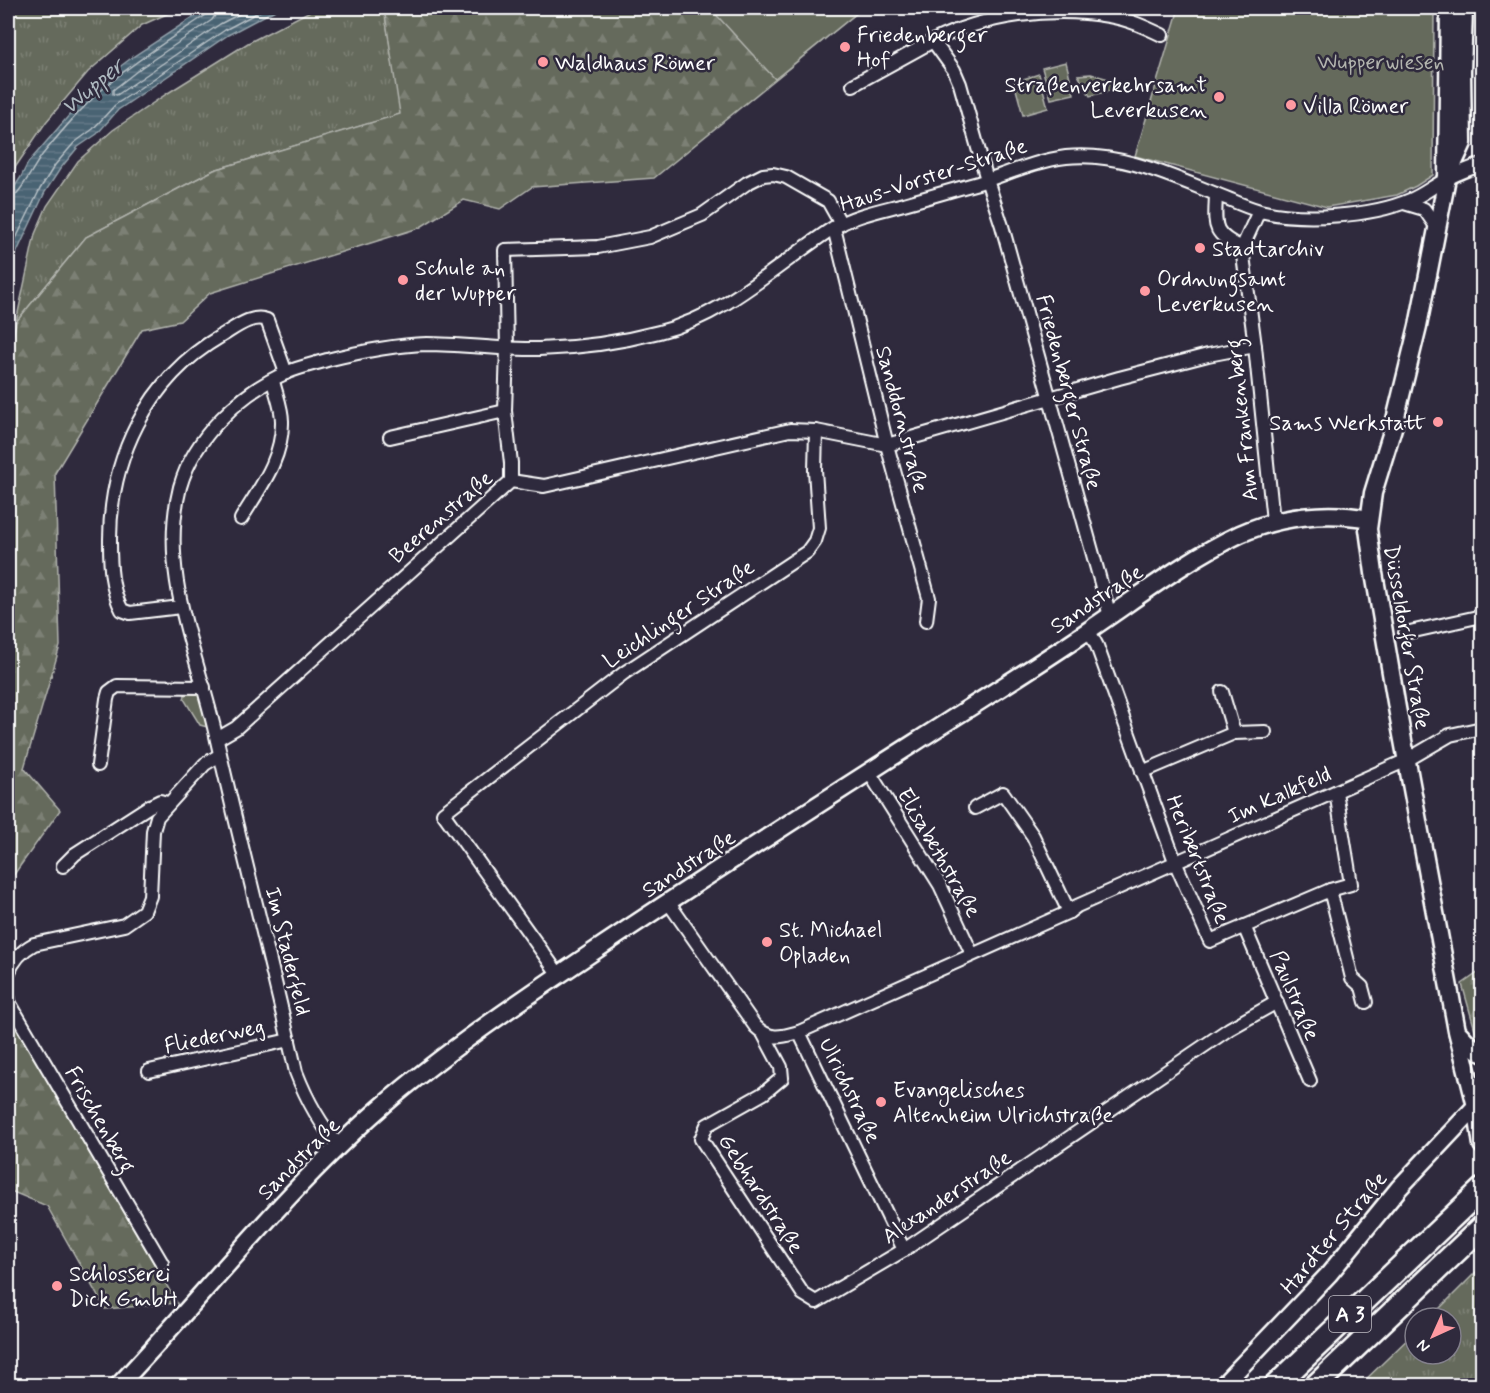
<svg xmlns="http://www.w3.org/2000/svg" width="1490" height="1393" viewBox="0 0 1490 1393" font-family="Mynerve,sans-serif">
<defs>
<pattern id="grass-tufts" width="24" height="20" patternUnits="userSpaceOnUse" patternTransform="scale(1.5)"><rect width="24" height="20" fill="#656a5c"/><path d="M3 7l-1-3M5 7V3M7 7l1-3M15 17l-1-3M17 17v-4M19 17l1-3" fill="none" stroke="#7c8074"/></pattern>
<pattern id="forest-firs" width="22" height="20" patternUnits="userSpaceOnUse" patternTransform="scale(1.5)"><rect width="22" height="20" fill="#656a5c"/><path d="M5 1l3.5 6h-7zM16 11l3.5 6h-7z" fill="#7c8074"/></pattern>
<pattern id="water-rules" width="6" height="5" patternUnits="userSpaceOnUse" patternTransform="scale(1.5)"><rect width="6" height="5" fill="#4a6373"/><path d="M0 2.5h6" fill="none" stroke="#657a88"/></pattern>
</defs>
<rect width="100%" height="100%" fill="#2f2a3d"/>
<filter id="ink" filterUnits="userSpaceOnUse"><feTurbulence type="fractalNoise" baseFrequency=".0167" numOctaves="2"/><feDisplacementMap in="SourceGraphic" scale="12" xChannelSelector="R" yChannelSelector="G"/><feConvolveMatrix kernelMatrix="1 2 1 2 8 2 1 2 1" color-interpolation-filters="sRGB"/></filter>
<g filter="url(#ink)">
<!-- grass -->
<g fill="url(#grass-tufts)" stroke="#b2b4ae" stroke-width="1.5">
<polygon points="8,8 180,8 142,25 88,72 46,122 8,178"/>
<polygon points="316,8 384,8 401,114 214,170 86,237 16,322 35,234 47,206 78,161 113,130 168,93 248,43"/>
<polygon points="1039,74 1048,108 1023,115 1014,82"/>
<polygon points="1482,1266 1482,1385 1360,1385 1415,1332 1415,1354 1451,1354 1451,1318 1430,1318"/>
</g>
<!-- forest -->
<g fill="url(#forest-firs)" stroke="#b2b4ae" stroke-width="1.5">
<polygon points="384,8 863,8 654,178 532,187 500,209 464,200 419,228 210,293 180,321 142,329 55,473 60,646 24,768 60,810 8,883 8,363 16,322 86,237 214,170 400,114"/>
<polygon points="1482,970 1482,1036 1477,1037 1462,984"/>
<polygon points="8,1008 15,1023 177,1303 105,1309 47,1206 8,1190"/>
</g>
<!-- park -->
<g fill="#656a5c" stroke="#b2b4ae" stroke-width="1.5">
<polygon points="710,8 863,8 775,79"/>
<polygon points="1179,8 1434,8 1433,175 1416,186 1397,195 1327,207 1135,156"/>
<polygon points="1066,62 1074,94 1051,99 1042,68"/>
<polygon points="1091,74 1116,81 1116,89 1090,96 1078,75"/>
<polygon points="186,691 202,693 211,728 200,725 184,699"/>
</g>
<!-- water -->
<polygon fill="url(#water-rules)" stroke="#92a1ab" stroke-width="1.5" points="207,8 279,8 228,35 118,110 97,134 78,147 60,169 45,192 8,271 8,197 21,177 28,163 78,105 109,75 134,56"/>
<g fill="none" stroke-linecap="round" stroke-linejoin="round">
<!-- shore -->
<g stroke="#b7c1c7" stroke-width="1.5">
<polyline points="217,8 216,14 212,20 142,67 113,90 113,94 117,95 220,24 251,8"/>
<path d="M8,200C19,198 34,165 43,154C65,127 88,100 116,78C144,55 176,35 206,15L209,8"/>
<polyline points="8,255 40,189 55,165 74,143 93,129 115,105 225,30 266,8"/>
</g>
<!-- street casing -->
<g stroke="#fff" stroke-width="16">
<g id="street">
<path d="M933,41C985,15 1052,6 1109,16C1128,19 1145,27 1162,35"/>
<polyline points="853,85 933,41 954,70 960,84 987,180 1002,226 1110,616"/>
<path d="M1216,194C1215,226 1211,233 1242,248"/>
<polyline points="1404,203 1424,209 1438,229"/>
<polyline points="1259,211 1242,248 1255,346 1273,521"/>
<polyline points="834,228 887,445 929,598 926,621"/>
<polyline points="390,437 505,411"/>
<polyline points="511,481 511,463 505,411 507,349 505,250 598,247 650,237 702,215 747,183 763,175 773,174 786,177 828,201 841,224"/>
<path d="M241,519C259,489 283,459 282,421C282,408 276,394 273,381"/>
<path d="M181,607L130,613L122,610C111,590 110,565 110,543C109,459 147,379 221,336C235,328 251,314 267,320L286,373"/>
<polyline points="1089,631 1097,646 1176,864 1210,941 1330,890 1351,884 1336,792"/>
<polyline points="1405,633 1482,616"/>
<polyline points="1222,692 1234,733"/>
<polyline points="217,739 236,728 511,481 544,486 790,430 816,431"/>
<polyline points="98,765 107,699 109,692 117,686 204,687"/>
<polyline points="869,772 940,885 972,954"/>
<polyline points="1142,772 1234,733 1265,732"/>
<polyline points="975,808 1003,793 1033,836 1069,912"/>
<polyline points="63,866 75,854 148,807 160,801 167,803"/>
<polyline points="1330,890 1352,978 1362,987 1366,1002"/>
<path d="M668,902L755,1026C770,1041 781,1037 799,1032L904,1250"/>
<polyline points="1244,926 1310,1081"/>
<path d="M8,974C13,960 21,951 34,944L124,925L144,911L150,896L153,831L157,817L205,764L220,755"/>
<polyline points="559,975 443,813 624,673 807,552 815,541 819,528 815,470 816,431 887,445 1119,378 1208,355 1255,346"/>
<polyline points="8,995 9,1002 162,1263"/>
<polyline points="799,1032 1069,912 1077,906 1407,760 1450,735 1482,728"/>
<polyline points="764,1035 781,1067 782,1078 764,1093 707,1125 701,1139 803,1294 816,1302 904,1250 1229,1029 1277,1002"/>
<polyline points="149,1071 289,1040"/>
<path d="M339,1146C321,1125 306,1098 296,1072C271,960 241,848 216,736C198,654 158,573 180,487C194,437 241,392 288,372C300,367 314,364 327,360C359,352 394,345 427,344C464,344 501,350 539,349C578,348 621,342 659,332C727,315 776,265 833,228C853,216 877,211 900,205C926,198 952,190 978,183C1007,174 1035,161 1066,157C1124,151 1178,180 1231,200C1240,204 1250,208 1260,211C1301,221 1371,217 1410,200C1423,195 1433,186 1445,180C1457,173 1470,169 1482,164"/>
</g>
</g>
<!-- secondary casing -->
<g stroke="#fff" stroke-width="21">
<g id="secondary">
<polyline points="1449,8 1447,178 1418,326 1393,428 1373,493 1368,529 1374,573 1397,708 1457,1031 1476,1106 1482,1145"/>
<polyline points="1451,169 1463,143 1462,72 1464,8"/>
<polyline points="1460,1034 1469,1044 1482,1053"/>
<path d="M118,1386C205,1294 284,1192 380,1108C446,1051 520,1001 593,952C713,871 836,793 958,715C1002,687 1047,659 1089,630C1138,597 1187,559 1240,534C1280,516 1327,511 1369,519"/>
<polyline points="1222,1386 1329,1274 1399,1188 1476,1106"/>
</g>
</g>
<!-- primary casing -->
<g stroke="#fff" stroke-width="22">
<polyline id="primary" points="1476,1106 1482,1099"/>
</g>
<!-- highway casing -->
<g stroke="#fff" stroke-width="26">
<g id="highway">
<polyline points="1275,1386 1482,1189"/>
<polyline points="1315,1386 1482,1227"/>
</g>
</g>
<!-- street -->
<use href="#street" stroke="#2f2a3d" stroke-width="12"/>
<!-- secondary -->
<use href="#secondary" stroke="#2f2a3d" stroke-width="16"/>
<!-- primary -->
<use href="#primary" stroke="#2f2a3d" stroke-width="18"/>
<!-- highway -->
<use href="#highway" stroke="#2f2a3d" stroke-width="21"/>
</g>
</g>
<!-- markers -->
<g fill="#ff9aa2" stroke="#2f2a3d" stroke-width="2">
<circle cx="845" cy="47" r="6"/>
<circle cx="543" cy="62" r="6"/>
<circle cx="1219" cy="97" r="6"/>
<circle cx="1291" cy="105" r="6"/>
<circle cx="1200" cy="248" r="6"/>
<circle cx="403" cy="280" r="6"/>
<circle cx="1145" cy="291" r="6"/>
<circle cx="1438" cy="422" r="6"/>
<circle cx="767" cy="942" r="6"/>
<circle cx="881" cy="1102" r="6"/>
<circle cx="57" cy="1286" r="6"/>
</g>
<g text-anchor="middle" stroke-width="5" stroke-linejoin="round" paint-order="stroke">
<!-- shield labels -->
<rect fill="#2f2a3d" stroke="#c1bfc5" stroke-width="1.5" x="1329" y="1296" width="42" height="36" rx="4.5"/>
<g font-size="21" font-weight="bold" fill="#fff">
<text x="1350" y="1321">A 3</text>
</g>
<!-- poi labels -->
<g font-size="22" fill="#fff" stroke="#2f2a3d" text-anchor="start">
<text x="857" y="42">Friedenberger<tspan x="857" dy="25">Hof</tspan></text>
<text x="555" y="70">Waldhaus Römer</text>
<text x="1207" y="92" text-anchor="end">Straßenverkehrsamt<tspan x="1207" dy="25">Leverkusen</tspan></text>
<text x="1303" y="113">Villa Römer</text>
<text x="1212" y="256">Stadtarchiv</text>
<text x="415" y="275">Schule an<tspan x="415" dy="25">der Wupper</tspan></text>
<text x="1157" y="286">Ordnungsamt<tspan x="1157" dy="25">Leverkusen</tspan></text>
<text x="1426" y="430" text-anchor="end">Sams Werkstatt</text>
<text x="779" y="937">St. Michael<tspan x="779" dy="25">Opladen</tspan></text>
<text x="893" y="1097">Evangelisches<tspan x="893" dy="25">Altenheim Ulrichstraße</tspan></text>
<text x="69" y="1281">Schlosserei<tspan x="69" dy="25">Dick GmbH</tspan></text>
</g>
<!-- park labels -->
<g font-size="22" fill="#b2b4ae" stroke="#2f2a3d">
<text x="1381" y="69">Wupperwiesen</text>
</g>
<!-- street labels -->
<g font-size="22" fill="#fff" stroke="#2f2a3d">
<text transform="translate(933 174) rotate(-18)" y="8">Haus-Vorster-Straße</text>
<text transform="translate(1070 392) rotate(75)" y="8">Friedenberger Straße</text>
<text transform="translate(903 419) rotate(75)" y="8">Sanddornstraße</text>
<text transform="translate(1241 420) rotate(-96)" y="8">Am Frankenberg</text>
<text transform="translate(440 516) rotate(-41)" y="8">Beerenstraße</text>
<text transform="translate(1096 598) rotate(-34)" y="8">Sandstraße</text>
<text transform="translate(678 613) rotate(-34)" y="8">Leichlinger Straße</text>
<text transform="translate(1408 637) rotate(80)" y="8">Düsseldorfer Straße</text>
<text transform="translate(1279 794) rotate(-24)" y="8">Im Kalkfeld</text>
<text transform="translate(940 852) rotate(60)" y="8">Elisabethstraße</text>
<text transform="translate(1199 859) rotate(68)" y="8">Heribertstraße</text>
<text transform="translate(688 863) rotate(-33)" y="8">Sandstraße</text>
<text transform="translate(289 951) rotate(76)" y="8">Im Staderfeld</text>
<text transform="translate(1296 995) rotate(67)" y="8">Paulstraße</text>
<text transform="translate(214 1035) rotate(-12)" y="8">Fliederweg</text>
<text transform="translate(851 1090) rotate(64)" y="8">Ulrichstraße</text>
<text transform="translate(101 1119) rotate(60)" y="8">Frischenberg</text>
<text transform="translate(298 1158) rotate(-45)" y="8">Sandstraße</text>
<text transform="translate(762 1193) rotate(57)" y="8">Gebhardstraße</text>
<text transform="translate(946 1196) rotate(-34)" y="8">Alexanderstraße</text>
<text transform="translate(1333 1232) rotate(-50)" y="8">Hardter Straße</text>
</g>
<!-- water labels -->
<g font-size="24" font-style="italic" fill="#aeb9c0" stroke="#2f2a3d">
<text transform="translate(92 86) rotate(-40)" y="8">Wupper</text>
</g>
</g>
<!-- margin -->
<rect width="1490" height="1393" fill="none" stroke="#2f2a3d" stroke-width="30"/>
<rect x="15" y="15" width="1460" height="1363" fill="none" stroke="#fff" stroke-width="2" filter="url(#ink)"/>
<!-- north arrow -->
<g transform="translate(1433 1336) rotate(225)"><circle r="28" fill="#2f2a3d" stroke="#827f8b" stroke-width="1.5"/>
<path d="M0-4.5L10 22L0 15L-10 22Z" fill="#ff9aa2"/>
<text y="-9" font-size="16" font-weight="bold" text-anchor="middle" fill="#ffffff">N</text>
</g>
</svg>
